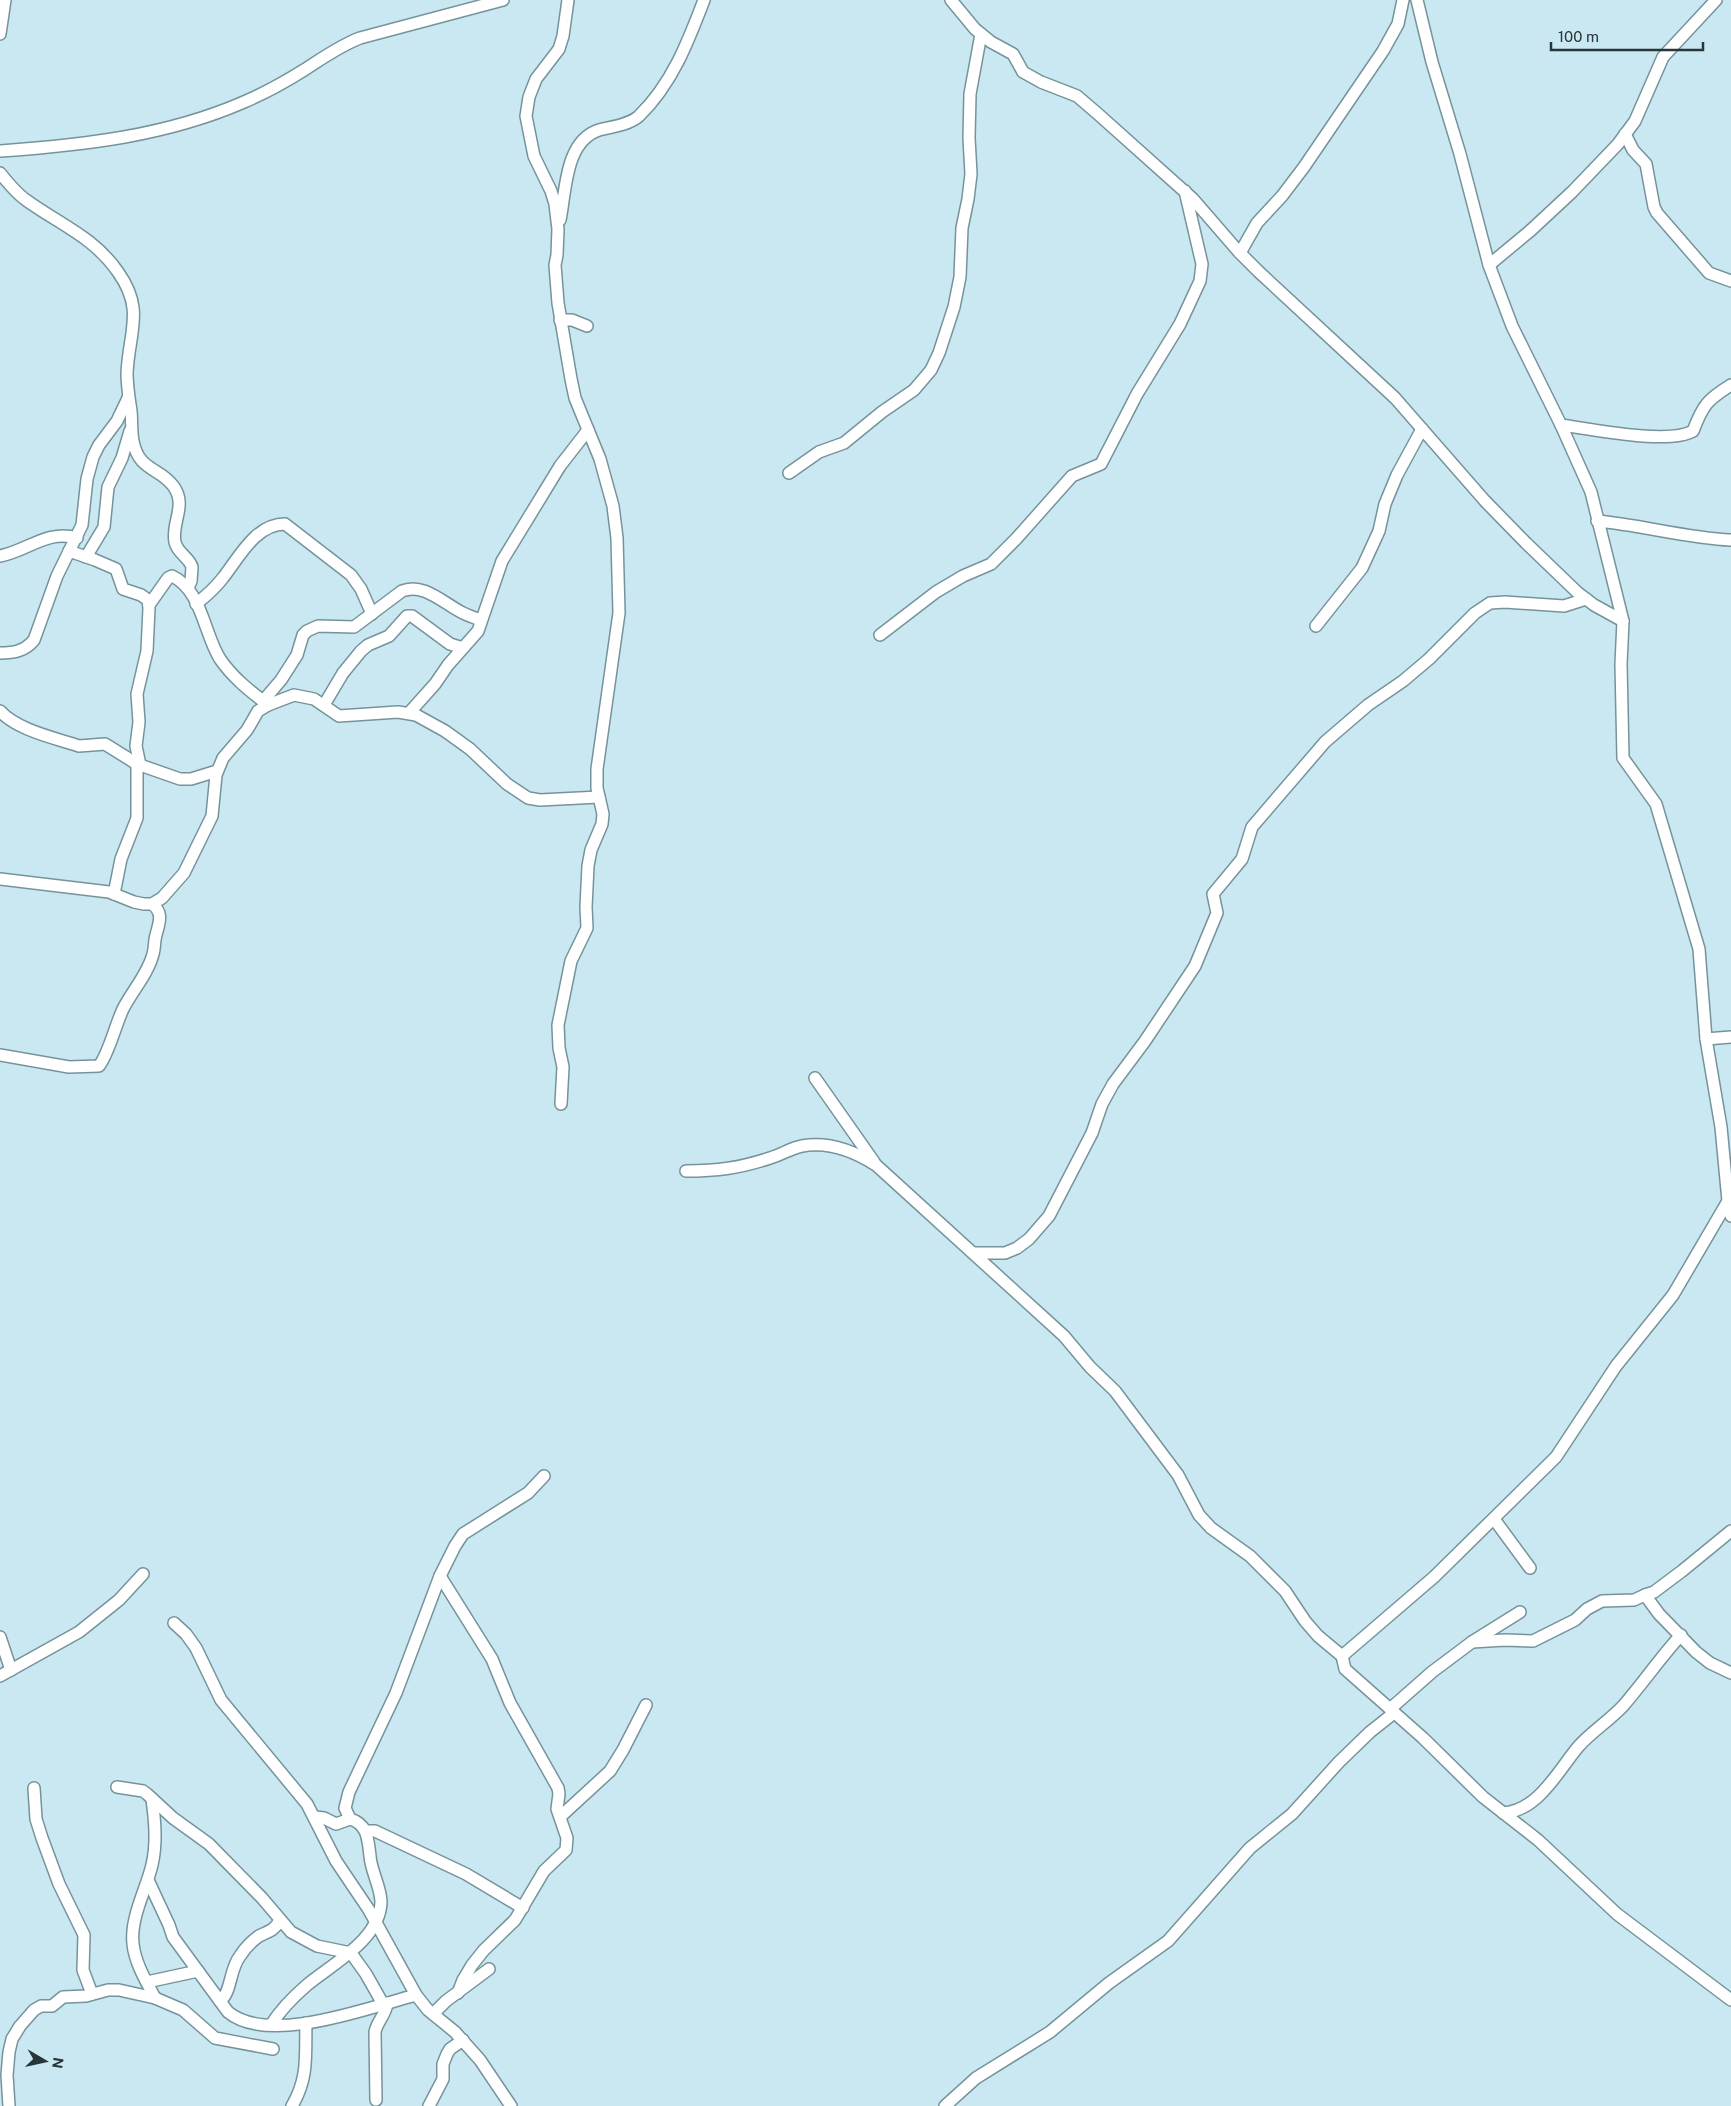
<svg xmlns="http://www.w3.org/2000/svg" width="1731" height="2106" viewBox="0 0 1731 2106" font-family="'Public Sans',sans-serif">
<rect width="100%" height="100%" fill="#c9e8f1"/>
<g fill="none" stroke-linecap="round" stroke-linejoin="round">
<!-- street casing -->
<g stroke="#76939b" stroke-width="14">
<g id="street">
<polyline points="951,0 975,29 991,42 1013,54 1023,72 1041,82 1077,96 1098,114 1193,199 1238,251 1259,272 1395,398 1485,501 1526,543 1577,592 1594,605 1623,621"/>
<polyline points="1417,0 1432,62 1460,154 1489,265 1512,326 1561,425 1591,492 1623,621 1621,664 1623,758 1656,804 1699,949 1706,1039 1721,1127 1728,1201 1731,1216"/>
<polyline points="0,34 5,0"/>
<polyline points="1625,134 1633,150 1646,164 1654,207 1657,213 1709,273 1731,281"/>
<path d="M0,151C84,145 166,136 244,102C265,93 285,82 304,70C323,58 339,46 360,38L503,0"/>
<path d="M0,173C8,183 16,193 26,200C59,224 94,237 118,272C145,310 129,331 127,373C127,386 129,398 131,411C132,421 131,431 133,441C139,472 160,467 174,487C187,506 171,523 175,542C177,553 189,557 192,567L191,581L188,588"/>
<path d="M560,220C566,190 565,141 599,130C611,127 629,125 639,116C672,84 688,42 704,0"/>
<polyline points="1240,253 1257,223 1282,196 1304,167 1383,51 1398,24 1403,0"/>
<polyline points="1489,265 1530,231 1572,192 1618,144 1635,121 1663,57 1716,0"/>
<polyline points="560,320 572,320 587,326"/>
<path d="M1561,425C1591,429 1669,445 1693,431C1703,405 1707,400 1731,385"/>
<polyline points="789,473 819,452 844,443 882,412 914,390 931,370 939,353 954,307 960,277 962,228 968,199 971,174 969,138 970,94 981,34"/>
<path d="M1597,521C1642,525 1686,538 1731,540"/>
<polyline points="69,551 95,560 116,569 123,589 141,595 148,600 149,608 147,651 137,694 139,722 136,746 140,765"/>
<path d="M0,556C27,551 48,529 77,538"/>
<polyline points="86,557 104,527 108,487 122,458 130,431"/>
<path d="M196,604C206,596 215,588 222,579C239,558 255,524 285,524L351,575L361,589L372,614"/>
<path d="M149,605L168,578L172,576C202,590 204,634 220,659C233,678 250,691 268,705"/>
<polyline points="1316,626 1362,568 1379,531 1385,504 1397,475 1422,429"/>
<polyline points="880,635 936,592 963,576 991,564 1016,539 1072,476 1101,464 1137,394 1180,324 1200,281 1202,264 1185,191"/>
<path d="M0,653C14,653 25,651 34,640L57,576L82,525L87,479L93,457L99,445L117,421L128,398"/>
<path d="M263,701L281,680L297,655L303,635L307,631L318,626L354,627L402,591C424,582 444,604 463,613C469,616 475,618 481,620"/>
<polyline points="324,705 343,673 361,651 368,645 389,636 407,616 412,616 450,644 463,648"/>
<path d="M0,711C17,730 55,738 79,746L105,744L137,764L180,779H191L217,771"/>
<polyline points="409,713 435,684 448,665 478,631 502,561 560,466 588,430"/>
<polyline points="0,879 109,892 134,902 144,904 152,904 162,898 184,873 212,816 216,775 223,758 247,730 258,711 268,705 294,695 314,699 339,716 398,712 416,715 445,731 470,749 507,784 528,798 540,800 599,797"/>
<polyline points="114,894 121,859 137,818 137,764"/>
<polyline points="1706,1039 1731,1037"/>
<path d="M0,1055L69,1067L99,1066C109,1053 115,1026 123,1009C132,991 148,974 153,954C155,948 154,941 156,935C159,923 164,913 152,904"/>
<polyline points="815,1078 874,1162"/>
<polyline points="561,1104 563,1067 559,1048 558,1025 571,961 587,928 586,907 588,866 591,850 602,824 603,814 597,788 597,769 619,613 617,538 613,506 600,459 575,398 571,379 558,303 555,265 557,255 558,229 555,204 551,191 534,156 526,116 529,97 536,79 559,49 563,36 568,0"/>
<path d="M686,1171C717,1171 740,1168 770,1158C781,1155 791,1148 802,1146C828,1141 854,1151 876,1165L1064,1336L1090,1367L1115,1391L1178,1475L1199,1515L1211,1528L1250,1556L1285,1591L1305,1621L1318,1636L1342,1656L1345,1669L1423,1738L1483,1797L1538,1840L1617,1914L1731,2000"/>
<polyline points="974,1253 1005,1253 1017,1248 1029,1239 1049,1216 1092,1133 1102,1104 1113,1084 1145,1041 1195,966 1217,913 1213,894 1242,859 1252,827 1325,742 1368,705 1403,681 1429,659 1475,613 1490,603 1505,602 1564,606 1586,599"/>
<polyline points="1494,1519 1530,1568"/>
<polyline points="440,1576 492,1659 510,1703 558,1788 559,1794 557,1809 567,1838 566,1850 544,1871 515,1920 484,1950 472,1965 463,1980 458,1993"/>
<polyline points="1645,1595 1659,1614 1696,1652 1710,1663 1731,1673"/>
<polyline points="174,1623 186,1634 196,1648 221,1700 307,1804 336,1861 369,1910 416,1995 428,2010 455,2032 480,2060 511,2106"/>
<polyline points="0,1637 11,1670"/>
<polyline points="1472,1642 1505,1640 1533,1641 1575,1620 1587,1609 1602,1601 1634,1600 1645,1595 1654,1592 1682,1571 1731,1531"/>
<polyline points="1342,1656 1434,1577 1556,1457 1616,1366 1673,1295 1728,1201"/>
<polyline points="0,1676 79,1632 119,1600 143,1574"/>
<polyline points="1390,1709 1432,1672 1472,1642 1520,1612"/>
<polyline points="117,1787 143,1791 147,1794 173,1818 209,1844 262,1898 291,1932 317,1946 351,1953 366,1974 383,2004"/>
<polyline points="34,1788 36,1819 42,1838 59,1884 84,1935 83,1970 92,1994"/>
<path d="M152,1799C155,1821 157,1843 152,1865C146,1890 130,1918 133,1944C135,1963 146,1981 155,1998"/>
<path d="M1503,1813C1538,1811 1558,1771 1578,1747C1591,1732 1609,1721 1623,1706C1643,1683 1660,1658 1681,1635"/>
<polyline points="560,1817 610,1771 623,1750 646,1705"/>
<polyline points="350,1819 345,1808 349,1792 396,1693 440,1576 455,1546 463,1534 528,1493 544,1476"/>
<polyline points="366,1831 375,1831 466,1874 523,1908"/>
<path d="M148,1880L169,1925L173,1937L228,2012C269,2046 370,2007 416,1995"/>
<polyline points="147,1982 198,1971"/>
<path d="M220,2001C232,1992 229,1970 240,1956C245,1948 252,1941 259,1936C269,1931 274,1931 280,1920"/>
<polyline points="433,2014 446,2001 489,1969"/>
<path d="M271,2025C281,2009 293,1997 307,1985C332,1964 381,1939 381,1901C380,1885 371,1871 370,1856C368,1840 368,1824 350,1819L336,1824L324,1818L315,1817"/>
<path d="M376,2100L375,2032C377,2021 386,2015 387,2003"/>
<polyline points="9,2106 7,2075 9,2052 12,2039 20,2026 34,2010 41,2006 52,2006 63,1997 86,1996 108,1990 119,1990 155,1998 183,2010 215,2038 273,2049"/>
<path d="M292,2106C309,2077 305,2055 306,2023"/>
<polyline points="429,2106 443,2079 443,2064 447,2054 450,2049 463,2040"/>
<polyline points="945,2106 976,2078 1050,2032 1109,1983 1168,1941 1250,1848 1292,1814 1339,1762 1370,1732 1394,1713"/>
</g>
</g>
<!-- street -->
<use href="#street" stroke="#fff" stroke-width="11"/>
</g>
<!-- north arrow -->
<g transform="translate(45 2061) rotate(99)" stroke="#c9e8f1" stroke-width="4" paint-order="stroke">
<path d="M0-4L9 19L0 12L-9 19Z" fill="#293538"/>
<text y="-8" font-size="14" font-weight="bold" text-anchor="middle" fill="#293538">N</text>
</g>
<!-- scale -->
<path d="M1551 42v8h152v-8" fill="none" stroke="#293538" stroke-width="2.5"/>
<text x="1558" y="42" font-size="15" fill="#293538" stroke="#c9e8f1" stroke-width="4" paint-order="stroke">100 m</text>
</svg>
